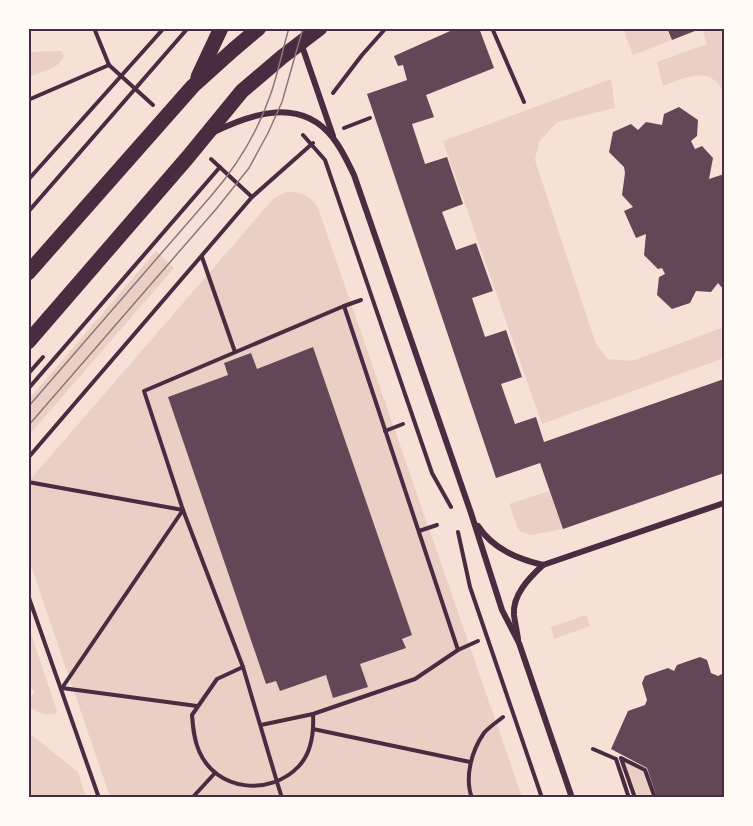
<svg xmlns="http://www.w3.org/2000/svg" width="753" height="826" viewBox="0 0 753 826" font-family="Georgia,serif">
<rect width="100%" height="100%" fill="#f7e1d7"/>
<!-- green -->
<g fill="#ebcfc5">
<polygon points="623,29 667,29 672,40 633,55"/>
<path d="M702,29H724V95C714,64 685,77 663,86L657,62L707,44Z"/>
<path d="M61,51L64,56C60,69 40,72 29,77V52Z"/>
<polygon points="611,79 615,108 557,122 539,142 535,160 596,344 608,359 632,361 724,327 724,358 542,424 443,141"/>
<path d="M287,192C300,191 312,196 318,208L522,797H110L29,560L28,482L274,198Z"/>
<polygon points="156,251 174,268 29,435 29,399"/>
<polygon points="549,491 563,529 531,535 519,531 509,504"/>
<polygon points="586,615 590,626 554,639 551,627"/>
<polygon points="29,628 57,711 55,714 43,714 29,707 29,699 35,692 29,686"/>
<polygon points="29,733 78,772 86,797 29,797"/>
<polygon points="624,761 643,772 652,797 636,797"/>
</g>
<!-- building -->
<g fill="#644757">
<polygon points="457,28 479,28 494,68 426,95 434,117 412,124 425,164 447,157 463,204 442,212 456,250 476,243 493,291 472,298 485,337 506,330 522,377 501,384 515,424 536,417 544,442 724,379 724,473 563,529 540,463 496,478 367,94 407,80 403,65 398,66 394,56"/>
<polygon points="667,28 700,28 700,29 672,40"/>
<polygon points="679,107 698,120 697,136 691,141 695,149 702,146 713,158 709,179 724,174 724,211 722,212 724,214 724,290 718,283 711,292 696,291 690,303 672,309 657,295 659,277 665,274 662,268 658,269 644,255 646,234 636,238 624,211 633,207 622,195 625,173 624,167 609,152 613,132 631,124 638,130 646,122 662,125 664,114"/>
<polygon points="313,347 412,635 402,639 406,648 360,664 368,687 333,698 326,675 280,691 276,681 266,684 168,397 228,375 224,363 251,353 257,369"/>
<polygon points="700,657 707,660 711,673 718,676 724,673 724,798 657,798 647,768 611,749 628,711 645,705 647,700 642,683 645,676 668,668 674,671 677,665"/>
</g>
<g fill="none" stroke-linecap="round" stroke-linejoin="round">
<!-- path -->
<g stroke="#4a2c40" stroke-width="4">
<polyline points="94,28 109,65 153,105"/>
<polyline points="492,28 524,102"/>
<polyline points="333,93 362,55 386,28"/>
<polyline points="28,100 109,65"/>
<polyline points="344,128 370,118"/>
<polyline points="303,135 325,160 432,473 451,507"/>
<polyline points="211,159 252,197"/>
<polyline points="28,180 164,28"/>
<polyline points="28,212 188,28"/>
<polyline points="202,257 235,352"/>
<polyline points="344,306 361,300"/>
<polyline points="28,374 43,357"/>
<polyline points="28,389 220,167"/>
<polyline points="385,431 403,424"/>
<polyline points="28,458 252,197 313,143"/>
<polyline points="28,482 183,510 62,688 197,706"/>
<polyline points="419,531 437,525"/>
<polyline points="458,532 470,587 542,798"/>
<polyline points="28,595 99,798"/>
<polyline points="458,650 478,641"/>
<path d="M243,667L217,679L192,715C193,728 194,740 199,751C216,791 270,797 299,766C312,752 314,732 313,714"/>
<polyline points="261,725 313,714 415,679 458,650 344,306 144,391 183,510 243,667 277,782 282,798"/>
<polyline points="313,729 470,762"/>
<polyline points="593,749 616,759 629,798"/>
<polyline points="192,798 215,773"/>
<path d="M472,798C464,777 472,750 484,733C489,727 497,722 503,717"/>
<polyline points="635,798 621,758 645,770 655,798"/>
</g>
<!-- minor -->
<g stroke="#4a2c40" stroke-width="6">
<polyline points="301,43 333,136"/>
<path d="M214,132C253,113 301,97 333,138C342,149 348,163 354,175L471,513L502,610L519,643L572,798"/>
<path d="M478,526C493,549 518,559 543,565L724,503"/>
<path d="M518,639C517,631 515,623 514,615C512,595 530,577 543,565"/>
</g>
<!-- primary -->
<g stroke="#4a2c40" stroke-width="15">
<polyline points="198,77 221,28"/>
<polyline points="28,273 193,86 233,50 259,28"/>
<polyline points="28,342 188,157 242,91 282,57 320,28"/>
</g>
<!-- tram -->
<g stroke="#8f747c" stroke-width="1.5">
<path d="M28,407L211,196C237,166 257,133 270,96C278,74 282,51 289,28"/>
<polyline points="28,426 217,208 249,168 268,133 282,102 303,28"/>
</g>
</g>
<!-- border -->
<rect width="753" height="826" fill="none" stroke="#fffaf5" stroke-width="60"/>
<rect x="30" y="30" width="693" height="766" fill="none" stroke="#4a2c40" stroke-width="2"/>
</svg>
